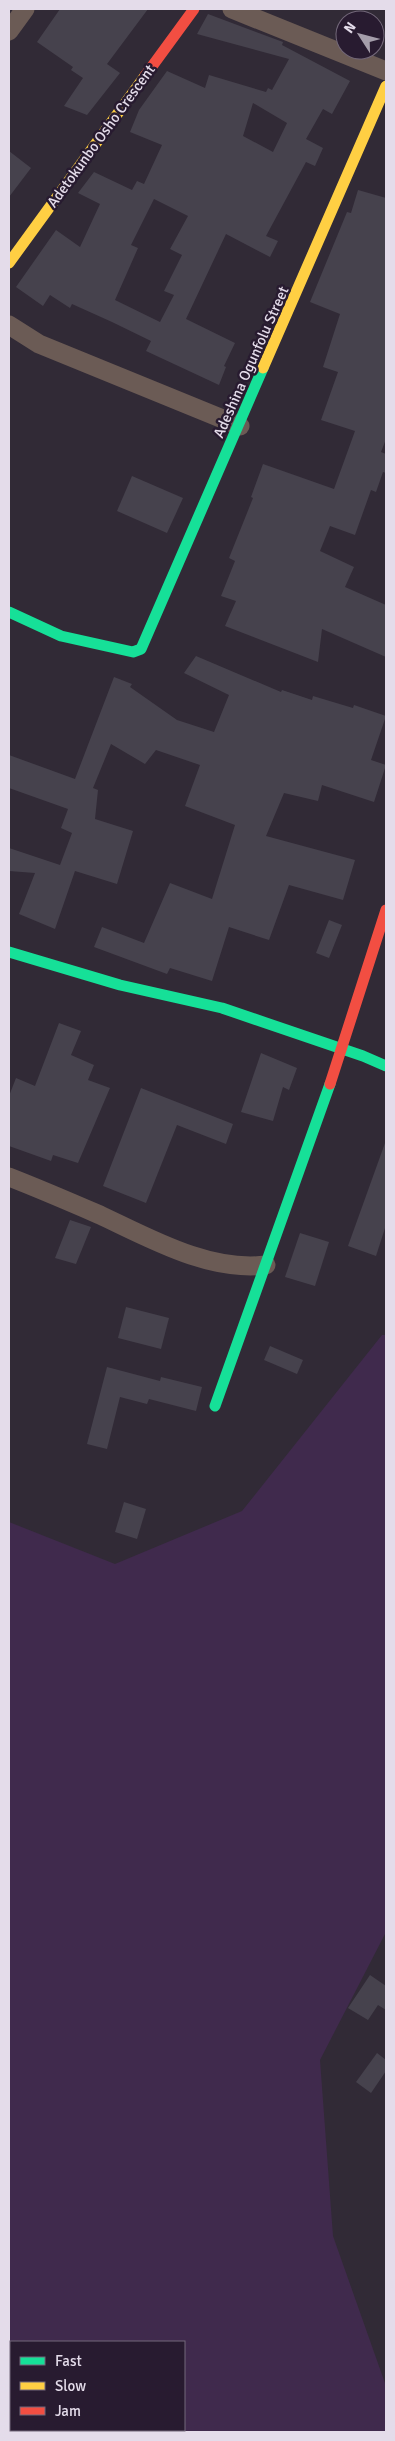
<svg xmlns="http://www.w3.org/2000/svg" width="395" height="2441" viewBox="0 0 395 2441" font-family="Signika,sans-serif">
<rect width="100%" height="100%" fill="#312a36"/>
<!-- green -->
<path fill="#402a4d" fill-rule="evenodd" d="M382,1335H386V1932L320,2060L333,2236L386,2386V2432H9V1522L115,1564L242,1511ZM11,2342H184V2430H11Z"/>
<!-- building -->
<g fill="#46424d" fill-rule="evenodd">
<polygon points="60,9 148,9 107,64 120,73 87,115 64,106 83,78 71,70 73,67 37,42"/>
<path d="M208,14L283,42L282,45L350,81L332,114L323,109L306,139L323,148L315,166L306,162L266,236L278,241L270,257L226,234L186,319L235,343L224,366L226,367L219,385L146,351L151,341L112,322L72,304L70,308L50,295L43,306L16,287L56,230L80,247L100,204L78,193L94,172L132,190L137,181L144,184L162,145L130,132L139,110L167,71L205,88L209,75L266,92L268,88L272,90L289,59L197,34ZM253,103L287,123L273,152L243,136ZM154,199L188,216L170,249L182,255L164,291L174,295L160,322L115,300L138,248L131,245Z"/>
<polygon points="9,151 31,168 9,197"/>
<polygon points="358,190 386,198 386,439 381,452 386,454 386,473 383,472 376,492 371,490 355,535 330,526 320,551 354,567 345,587 386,605 386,657 322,629 318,662 225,626 236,601 221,596 235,561 229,558 253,498 251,497 263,464 334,489 355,431 321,420 338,372 323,367 340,314 310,302 347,212 351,213"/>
<polygon points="132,476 183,498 167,533 117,511"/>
<polygon points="196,656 281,692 282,690 312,700 313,696 353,708 354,705 386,716 371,760 386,765 374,802 322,785 318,801 284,793 266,836 355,860 343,900 289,885 269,940 229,927 212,981 170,968 167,974 94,947 102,927 144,943 170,883 212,899 235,825 185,806 200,765 156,750 145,764 111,744 93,788 98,790 95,819 133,831 117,884 75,871 55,929 19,914 35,873 9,871 9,848 60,865 72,833 61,828 68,809 9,788 9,755 75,779 114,677 132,684 130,687 177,720 214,732 229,695 184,673"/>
<polygon points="329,920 342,925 329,958 316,953"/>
<polygon points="59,1023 81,1031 71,1055 94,1065 88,1080 110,1088 78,1163 53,1155 51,1161 9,1146 9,1096 16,1078 35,1086"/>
<polygon points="261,1053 297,1068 289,1090 283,1087 273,1121 241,1112"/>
<polygon points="141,1088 233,1124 226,1144 177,1125 146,1203 103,1186"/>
<polygon points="385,1143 386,1225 376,1256 348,1246"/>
<polygon points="70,1220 91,1227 76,1264 55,1258"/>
<polygon points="300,1233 329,1242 315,1286 285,1277"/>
<polygon points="126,1307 169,1318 161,1349 118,1338"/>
<polygon points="270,1346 303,1360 297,1374 264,1360"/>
<polygon points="107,1367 160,1381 161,1377 202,1387 196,1411 149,1399 147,1404 120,1397 107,1449 87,1444"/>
<polygon points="124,1502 146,1509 137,1539 115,1532"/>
<polygon points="370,1975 386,1986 386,2010 378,2005 368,2020 348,2008"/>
<polygon points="377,2053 386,2060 386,2071 371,2093 356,2082"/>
</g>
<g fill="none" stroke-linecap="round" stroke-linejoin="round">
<!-- street -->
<g stroke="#6b5b55" stroke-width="19">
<polyline points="232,9 386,71"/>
<polyline points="9,31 25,9"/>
<polyline points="9,325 39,344 240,426"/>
<path d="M9,1177C40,1189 70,1202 100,1215C151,1239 209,1272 266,1265"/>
</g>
<!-- fast -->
<g stroke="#16e098" stroke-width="11">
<polyline points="9,612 61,636 133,652 141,649 263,368"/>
<polyline points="9,952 120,985 222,1008 363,1056 386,1066"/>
<polyline points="215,1406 330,1084"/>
</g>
<!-- slow -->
<g stroke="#ffcf43" stroke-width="11">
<polyline points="9,263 145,76"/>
<polyline points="263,368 386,86"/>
</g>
<!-- jam -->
<g stroke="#f24e42" stroke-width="11">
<polyline points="145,76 194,9"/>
<polyline points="330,1084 386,910"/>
</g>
</g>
<g text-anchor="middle" stroke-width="5" stroke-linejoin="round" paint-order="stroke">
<!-- street labels -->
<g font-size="15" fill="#e4dcea" stroke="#281b30">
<text transform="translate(101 136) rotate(-54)" y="5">Adetokunbo Osho Crescent</text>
<text transform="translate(251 362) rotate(-66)" y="5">Adeshina Ogunfolu Street</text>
</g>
</g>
<!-- border -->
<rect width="395" height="2441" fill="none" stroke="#e4dcea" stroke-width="20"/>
<!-- legend -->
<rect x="10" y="2341" width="175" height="90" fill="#281b30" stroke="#73687a"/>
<rect x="20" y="2357" width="25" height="8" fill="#16e098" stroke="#73687a"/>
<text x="55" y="2366" font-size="15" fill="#e4dcea">Fast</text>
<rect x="20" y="2382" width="25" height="8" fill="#ffcf43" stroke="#73687a"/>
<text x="55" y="2391" font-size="15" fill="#e4dcea">Slow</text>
<rect x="20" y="2407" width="25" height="8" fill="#f24e42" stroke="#73687a"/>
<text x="55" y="2416" font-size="15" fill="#e4dcea">Jam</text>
<!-- north arrow -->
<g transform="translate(360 35) rotate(306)"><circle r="24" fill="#281b30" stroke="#73687a"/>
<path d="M0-4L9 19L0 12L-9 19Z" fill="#a59eab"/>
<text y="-8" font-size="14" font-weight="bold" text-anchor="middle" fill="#e4dcea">N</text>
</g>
</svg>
